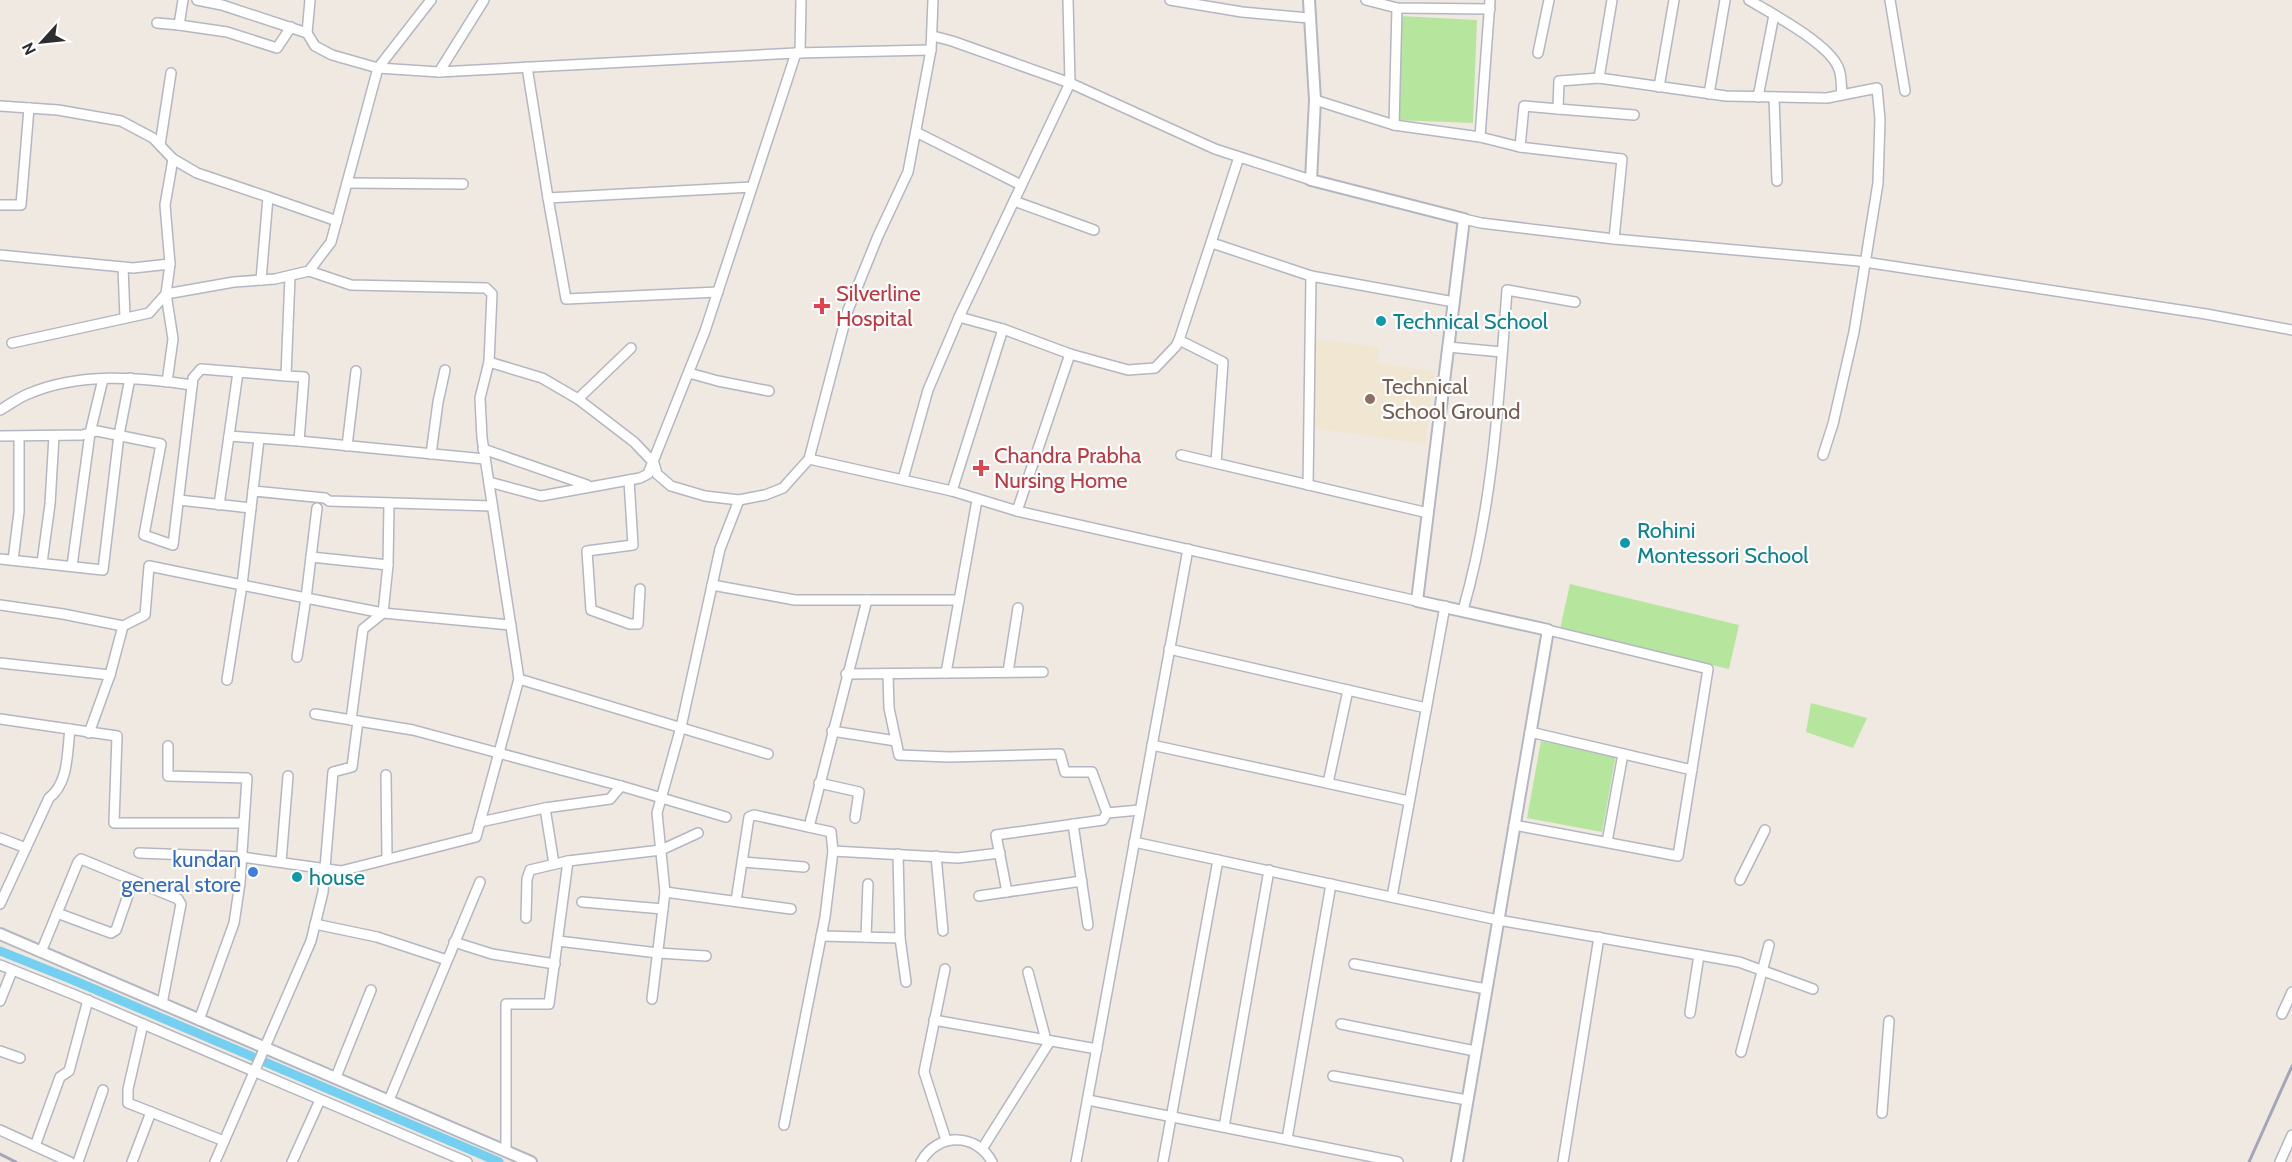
<svg xmlns="http://www.w3.org/2000/svg" width="2292" height="1162" viewBox="0 0 2292 1162" font-family="Cabin,sans-serif">
<rect width="100%" height="100%" fill="#efe9e1"/>
<!-- education -->
<polygon fill="#f0e6d1" points="1317,339 1379,347 1377,363 1434,371 1425,444 1306,427"/>
<!-- green -->
<g fill="#b6e59e">
<polygon points="1400,16 1477,20 1473,123 1396,120"/>
<polygon points="1570,584 1739,625 1729,669 1560,629"/>
<polygon points="1811,703 1867,718 1853,748 1806,732"/>
<polygon points="1541,741 1616,755 1602,832 1527,818"/>
</g>
<g fill="none" stroke-linecap="round" stroke-linejoin="round">
<!-- canal -->
<polyline stroke="#75cff0" stroke-width="9" points="0,951 73,980 499,1162"/>
<!-- minor casing -->
<g stroke="#b4b7c1" stroke-width="12">
<g id="minor">
<polyline points="183,0 179,25 227,32 277,48 291,27"/>
<polyline points="197,0 222,5 307,33 315,46 332,55 378,68 439,72 796,53 931,50"/>
<polyline points="1170,0 1242,12 1309,18"/>
<polyline points="1366,0 1397,8 1490,9"/>
<path d="M1749,0C1771,13 1828,43 1838,67C1842,74 1841,86 1842,95"/>
<polyline points="1890,0 1905,91"/>
<polyline points="157,23 179,25"/>
<polyline points="307,33 310,0"/>
<polyline points="933,36 952,41 1070,83 1215,149 1311,180"/>
<polyline points="800,53 801,0"/>
<polyline points="1538,53 1549,0"/>
<polyline points="527,67 548,198"/>
<polyline points="439,72 484,0"/>
<polyline points="1599,78 1612,0"/>
<polyline points="1659,87 1674,0"/>
<polyline points="1709,94 1725,0"/>
<polyline points="1758,97 1774,15"/>
<polyline points="1774,97 1777,181"/>
<polyline points="1315,100 1394,125 1480,137 1520,147 1622,159 1614,239"/>
<polyline points="0,106 58,110 121,121 153,138 173,159 197,173 268,197 261,280"/>
<polyline points="1634,115 1558,109 1559,81 1599,78 1726,96 1827,98 1877,88 1880,119 1878,183 1854,332 1833,424 1823,455"/>
<polyline points="1394,125 1397,8"/>
<polyline points="916,132 1021,185"/>
<polyline points="1480,137 1490,0"/>
<polyline points="160,145 171,73"/>
<polyline points="1520,147 1524,106 1558,109"/>
<polyline points="347,183 463,184"/>
<polyline points="268,197 337,221"/>
<polyline points="1014,201 1094,230"/>
<polyline points="0,205 21,205 29,108"/>
<polyline points="1464,219 1481,223 1614,239 1858,261 2206,314 2292,330"/>
<polyline points="1212,243 1311,276 1454,302"/>
<polyline points="0,255 133,268 170,264"/>
<polyline points="123,267 125,318"/>
<polyline points="718,292 566,299 548,198 752,187"/>
<polyline points="959,317 1003,329 1070,354 1128,370 1155,368 1176,346 1179,340 1239,157"/>
<polyline points="1179,340 1223,362 1216,463"/>
<polyline points="12,343 149,313 166,294 234,282 275,279 309,271 331,242 378,68 431,0"/>
<polyline points="1448,347 1502,352"/>
<polyline points="489,362 542,378 578,399 634,442 654,463 657,474 671,486 705,496 739,500 765,495 783,488 809,459 848,310 878,236 908,172 931,50 933,0"/>
<polyline points="689,373 718,381 769,391"/>
<polyline points="286,376 238,372 229,436 299,441 304,377 286,376 290,276"/>
<polyline points="167,382 173,339 166,294 170,264 165,205 173,159"/>
<polyline points="578,399 631,348"/>
<path d="M0,410C9,405 18,398 28,394C79,372 139,377 192,385"/>
<polyline points="0,436 82,435 97,431 161,444 144,535 173,545 193,378 201,369 238,372"/>
<polyline points="259,439 242,585 306,598 317,508"/>
<polyline points="299,441 485,459"/>
<polyline points="347,446 356,371"/>
<polyline points="483,449 587,485"/>
<polyline points="431,454 438,402 445,370"/>
<polyline points="1181,455 1428,513"/>
<polyline points="809,459 952,491 1017,511 1417,601"/>
<polyline points="903,479 928,390 959,317 1070,83 1068,0"/>
<polyline points="629,480 633,545 587,551 591,610 630,624 638,624 640,589"/>
<polyline points="489,482 541,496 640,478 648,474 705,331 796,53"/>
<polyline points="1308,485 1311,276"/>
<polyline points="253,491 325,498 329,501 492,506"/>
<polyline points="952,491 1003,329"/>
<polyline points="179,500 251,508"/>
<polyline points="219,505 229,436"/>
<polyline points="1017,511 1070,354"/>
<polyline points="311,557 388,565 383,613 363,629 351,720"/>
<polyline points="0,559 103,570 119,435 130,378"/>
<polyline points="13,560 19,512 19,437"/>
<polyline points="42,563 50,504 54,436"/>
<polyline points="388,565 389,504"/>
<polyline points="72,566 90,433 103,379"/>
<polyline points="712,585 795,600 959,600"/>
<polyline points="0,605 63,614 123,626 145,615 149,566 242,585 227,680"/>
<path d="M1463,610C1493,506 1499,398 1507,290L1575,302"/>
<polyline points="1169,649 1426,708"/>
<polyline points="297,657 306,598 383,613 511,625"/>
<polyline points="0,663 110,675"/>
<polyline points="1008,672 1018,608"/>
<polyline points="946,673 977,500"/>
<polyline points="846,674 1043,672"/>
<polyline points="888,674 889,708 899,755 949,757 1060,754 1065,772 1092,772 1107,813"/>
<polyline points="519,679 768,754"/>
<polyline points="315,714 413,730 621,786 726,817"/>
<polyline points="0,719 117,736 114,823 243,823"/>
<polyline points="832,731 896,741"/>
<polyline points="1530,732 1692,770"/>
<polyline points="89,733 110,675 123,626"/>
<polyline points="1152,745 1409,801"/>
<polyline points="168,746 168,776 247,778 240,883 234,923 199,1020"/>
<polyline points="386,775 387,858"/>
<polyline points="819,783 859,792 855,818"/>
<polyline points="1328,783 1348,690"/>
<polyline points="545,808 554,864"/>
<polyline points="480,822 545,808 610,799 621,786"/>
<polyline points="1073,824 1088,925"/>
<polyline points="1514,825 1678,856 1708,669 1548,630"/>
<polyline points="809,827 867,600"/>
<polyline points="0,838 26,848"/>
<polyline points="1134,842 1498,920 1739,962 1813,989"/>
<polyline points="1607,842 1623,754"/>
<polyline points="833,851 958,858 1000,853"/>
<polyline points="139,853 242,857 341,871 476,837 519,679 482,438 480,398 489,362 492,294 486,288 351,285 309,271"/>
<polyline points="898,854 900,938 906,982"/>
<polyline points="936,856 943,931"/>
<polyline points="281,862 288,776"/>
<polyline points="743,862 804,867"/>
<polyline points="1740,880 1765,830"/>
<polyline points="665,892 791,909"/>
<polyline points="1007,892 996,835 1103,820 1107,813 1140,810"/>
<polyline points="979,896 1082,881"/>
<polyline points="1392,897 1445,606"/>
<polyline points="736,901 749,817 754,815 831,832 833,851 825,917 784,1125"/>
<polyline points="582,902 663,909"/>
<path d="M0,904L49,798C69,783 67,752 70,729"/>
<polyline points="57,913 111,933 116,930 133,881"/>
<polyline points="526,918 527,879 530,870 568,861 661,850 698,833"/>
<polyline points="315,924 377,937 447,960"/>
<polyline points="821,936 900,938"/>
<polyline points="866,937 868,884"/>
<polyline points="558,941 658,953 706,956"/>
<polyline points="454,942 492,954 555,964"/>
<polyline points="41,952 78,862 81,859 178,899 181,904 162,1004"/>
<polyline points="1354,964 1486,989"/>
<polyline points="0,965 75,995 467,1162"/>
<polyline points="945,969 924,1072 946,1140"/>
<polyline points="1028,972 1046,1040"/>
<polyline points="652,999 665,892 657,813 681,727 720,549 739,500"/>
<polyline points="0,1001 12,971"/>
<polyline points="1690,1013 1699,955"/>
<polyline points="2282,1014 2292,992"/>
<polyline points="934,1020 1097,1049"/>
<polyline points="143,1024 128,1089 128,1103 224,1141"/>
<polyline points="1341,1024 1475,1051"/>
<polyline points="0,1051 20,1058"/>
<polyline points="1741,1052 1769,945"/>
<polyline points="1333,1076 1467,1100"/>
<polyline points="336,1077 371,990"/>
<polyline points="389,1100 480,882"/>
<polyline points="1088,1100 1398,1162"/>
<polyline points="1882,1113 1889,1021"/>
<polyline points="1224,1127 1269,870"/>
<polyline points="0,1130 70,1162"/>
<polyline points="1287,1139 1331,884"/>
<polyline points="35,1146 60,1077 69,1071 88,1000"/>
<polyline points="982,1149 1050,1041"/>
<polyline points="506,1151 506,1004 549,1004 568,861"/>
<polyline points="78,1162 103,1090"/>
<polyline points="132,1162 151,1112"/>
<polyline points="215,1162 311,941 323,892 333,772 352,767 358,721"/>
<polyline points="292,1162 320,1100"/>
<path d="M921,1162C937,1132 977,1133 992,1162"/>
<polyline points="1076,1162 1188,549"/>
<polyline points="1163,1162 1218,860"/>
<polyline points="1563,1162 1599,937"/>
<polyline points="2280,1162 2292,1135"/>
</g>
</g>
<!-- tertiary casing -->
<g stroke="#b4b7c1" stroke-width="14">
<g id="tertiary">
<polyline points="1309,0 1315,100 1311,180 1464,219 1417,601 1548,630 1457,1162"/>
<polyline points="0,934 531,1162"/>
</g>
</g>
<!-- minor -->
<use href="#minor" stroke="#fff" stroke-width="9"/>
<!-- tertiary -->
<use href="#tertiary" stroke="#fff" stroke-width="10"/>
<!-- rail -->
<g stroke="#a3a6b8" stroke-width="3">
<polyline points="0,1154 16,1162"/>
<polyline points="2249,1162 2292,1066"/>
</g>
</g>
<!-- markers -->
<g fill="#e0444e" stroke="#fff" stroke-width="2">
<path d="M819 297h6v6h6v6h-6v6h-6v-6h-6v-6h6z"/>
<path d="M978 459h6v6h6v6h-6v6h-6v-6h-6v-6h6z"/>
</g>
<g fill="#0f9aa8" stroke="#fff" stroke-width="2">
<circle cx="1381" cy="321" r="6"/>
<circle cx="1625" cy="543" r="6"/>
<circle cx="297" cy="877" r="6"/>
</g>
<circle fill="#8d6e63" stroke="#fff" stroke-width="2" cx="1370" cy="399" r="6"/>
<circle fill="#3f7fe0" stroke="#fff" stroke-width="2" cx="253" cy="872" r="6"/>
<g text-anchor="middle" stroke-width="4.5" stroke-linejoin="round" paint-order="stroke">
<!-- health labels -->
<g font-size="22" fill="#be3a42" stroke="#fff" text-anchor="start">
<text x="836" y="301">Silverline<tspan x="836" dy="25">Hospital</tspan></text>
<text x="994" y="463">Chandra Prabha<tspan x="994" dy="25">Nursing Home</tspan></text>
</g>
<!-- culture labels -->
<g font-size="22" fill="#0d838f" stroke="#fff" text-anchor="start">
<text x="1393" y="329">Technical School</text>
<text x="1637" y="538">Rohini<tspan x="1637" dy="25">Montessori School</tspan></text>
<text x="309" y="885">house</text>
</g>
<!-- education labels -->
<g font-size="22" fill="#785e54" stroke="#fff" text-anchor="start">
<text x="1382" y="394">Technical<tspan x="1382" dy="25">School Ground</tspan></text>
</g>
<!-- shop labels -->
<g font-size="22" fill="#366cbe" stroke="#fff" text-anchor="end">
<text x="241" y="867">kundan<tspan x="241" dy="25">general store</tspan></text>
</g>
</g>
<!-- north arrow -->
<g transform="translate(42 42) rotate(243)" stroke="#ffffff" stroke-width="4.5" paint-order="stroke">
<path d="M0-4.5L10 22L0 15L-10 22Z" fill="#2e2e2e"/>
<text y="-9" font-size="16" font-weight="bold" text-anchor="middle" fill="#2e2e2e">N</text>
</g>
</svg>
